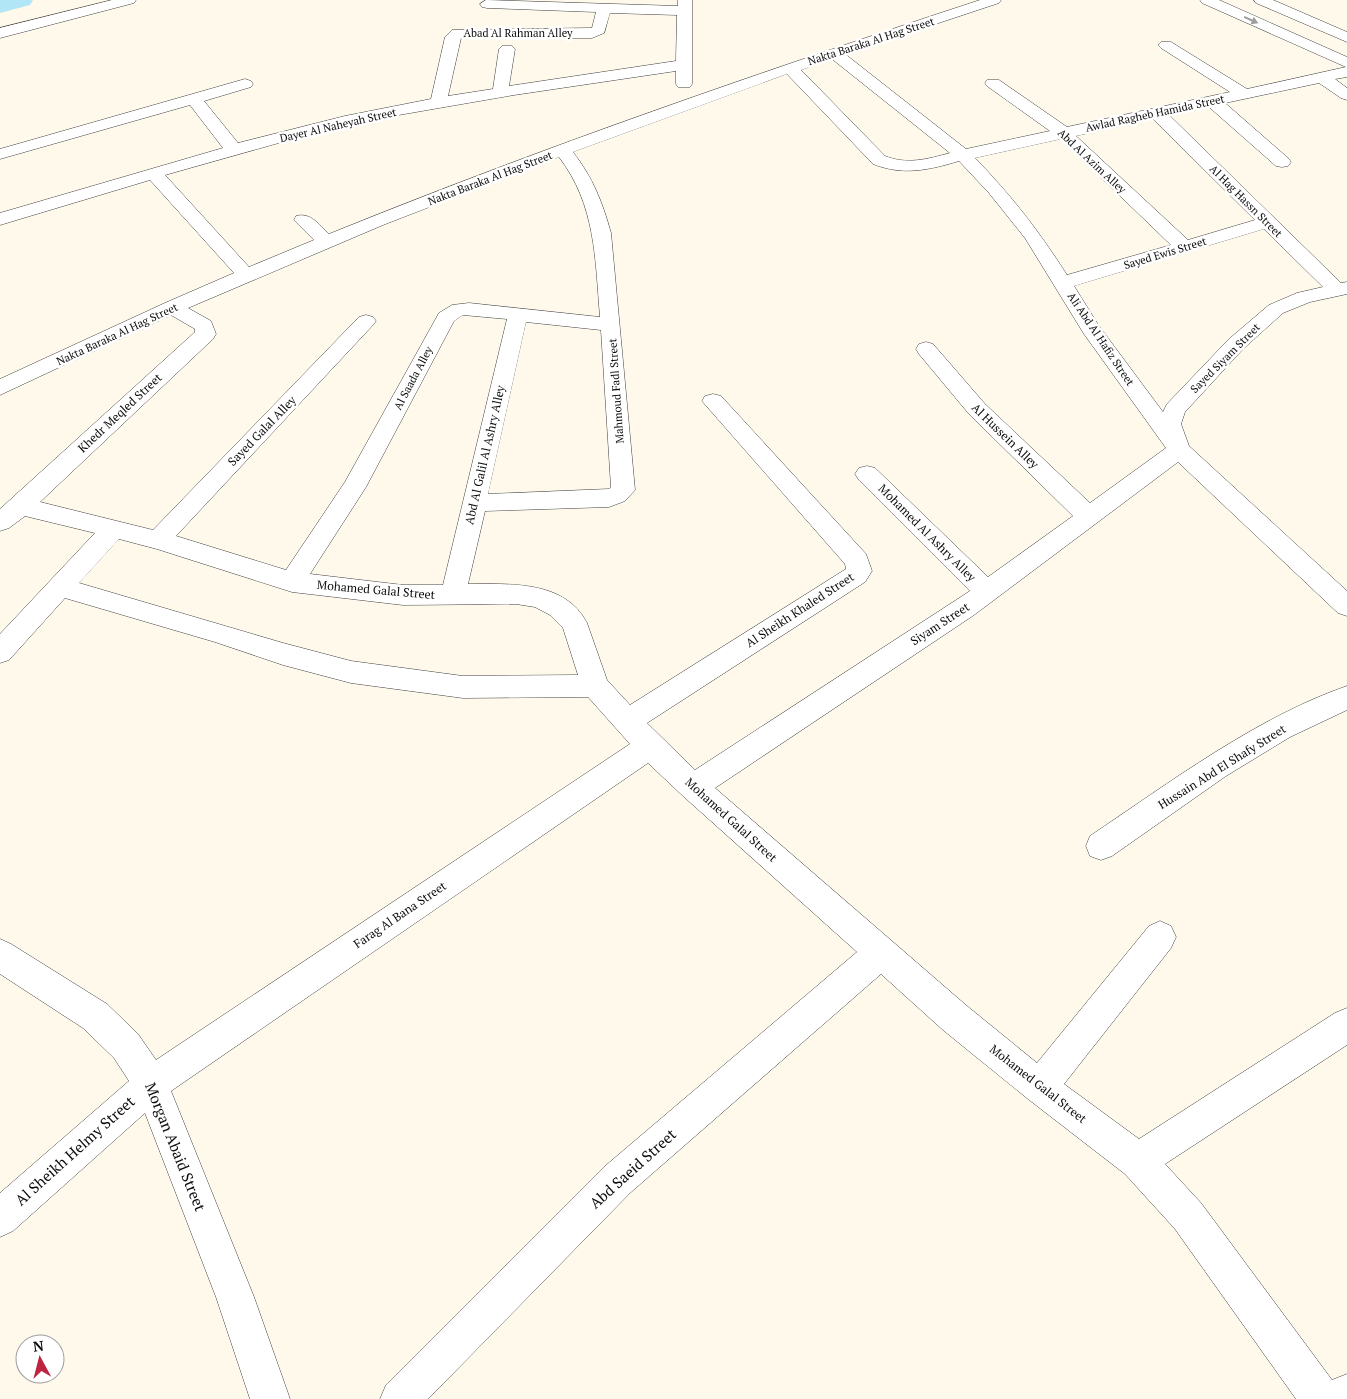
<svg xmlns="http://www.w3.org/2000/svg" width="1347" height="1399" viewBox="0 0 1347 1399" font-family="'PT Serif',serif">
<rect width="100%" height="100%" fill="#fff9ec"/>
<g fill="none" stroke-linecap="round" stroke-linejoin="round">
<!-- canal -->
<polygon fill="#b1e6f6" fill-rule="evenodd" points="0,0 33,0 30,5 0,13"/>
<!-- street casing -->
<g stroke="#3f3f3f" stroke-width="1">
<g id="street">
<polygon points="112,0 136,0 134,3 0,38 0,28"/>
<path d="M486,0L678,6V0H692V84L690,87H678L676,84V71L514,95L387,117L307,135L165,175L249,267L314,240L294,220L296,216C311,212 319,225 329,234C543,147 761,72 980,0H1001L999,3L845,54L966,149L1050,131L987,86L985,83L987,80H999L1067,127L1230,92L1161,48L1158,45L1161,42H1171L1247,89L1346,67L1202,3L1200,0H1219L1347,57V77L1335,79L1347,88V100L1341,98L1319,83L1225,103L1288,158L1291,162L1288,166L1282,167L1276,166L1209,107L1169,115L1341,283L1347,282V294L1310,302L1283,313L1243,349L1185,412L1181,424L1189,446L1347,591V616L1338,613L1178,462L974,615L715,788L967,1006L1037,1063L1149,926L1160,921L1171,926L1176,937L1171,948L1064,1084L1139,1139L1335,1013L1347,1008V1045L1165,1164L1201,1203L1332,1380L1347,1374V1399H1296L1175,1229L1125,1174L1028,1099L943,1030L881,974L630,1193L428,1399H380L386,1385L604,1167L857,952L683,796L648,763L171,1091L254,1297L290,1399H250L216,1297L145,1113L13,1231L0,1237V1193L129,1081L114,1058L83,1028L0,974V939L11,944L107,1004L138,1034L156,1060L630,744L588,697L463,698L351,683L283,665L215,642L65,598L9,660L0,663V634L95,533L25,516L9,528L0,531V509L195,332V329L171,315L0,395V379L165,303L234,273L150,180L0,225V213L223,148L190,105L0,159V149L245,79L251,81L253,84L251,87L204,101L238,143L345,116L431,99L445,37L452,30L590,28H592L596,12L487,8L482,7L480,4ZM610,13L677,15L676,61L509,86L515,49L512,46H502L499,49L493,89L448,96L461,38H592L604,33ZM832,59L950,153C928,159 907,165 885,156L801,70ZM787,74L873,164C903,176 929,170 959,161L989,193L1025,238L1084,334L1166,448L1090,503L985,404L933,344L926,342L919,344L916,349L919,354L969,414L1073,516L988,577L875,468L867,466L859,468L855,474L859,480L970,591L695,770L647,723L865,582L872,571L866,554L721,396L713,394L705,396L702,401L845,564L846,569L630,705L607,680L587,623C565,580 510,584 468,584L485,511L609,507L625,501L635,490L611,233C602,201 593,178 573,152ZM1153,119L1255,220L1188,240L1076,136ZM1061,139L1171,245L1067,275C1039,231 1011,195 975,158ZM559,157C596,205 595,259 600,317L469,303L452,305L439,313L345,482L286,570L176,536L373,325L376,321L373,317L366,315L359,317L153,530L40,502L213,339L216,334L211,321L188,308L383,225ZM1264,229L1323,287L1297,293L1269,305L1229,339L1167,404L1163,412L1099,326L1074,286ZM463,315L507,319L443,585H403L310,574L366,487L454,321ZM526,322L601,330L611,487L609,489L488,494ZM119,539L157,549L292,592L403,605L516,604L535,607L550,615L563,628L578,675L463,676L351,661L283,643L79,583Z"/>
<polygon points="1254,0 1273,0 1347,32 1347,42 1256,3"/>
<path d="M1347,686V710L1290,737L1226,776L1112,856L1101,860L1090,856L1086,846L1090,836C1169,783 1257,717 1347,686Z"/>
</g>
</g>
<!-- street -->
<use href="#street" fill="#fff" fill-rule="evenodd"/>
</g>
<!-- one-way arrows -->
<defs><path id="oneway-solid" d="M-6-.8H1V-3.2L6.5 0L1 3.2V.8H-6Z" transform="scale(1.25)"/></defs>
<use fill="#9e9e9e" href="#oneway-solid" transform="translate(1251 20) rotate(24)"/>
<g text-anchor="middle" stroke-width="5" stroke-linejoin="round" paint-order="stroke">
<!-- far-street labels -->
<g font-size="11" fill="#0c0c0c" stroke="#fff">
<text x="518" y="37">Abad Al Rahman Alley</text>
<text transform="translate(871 41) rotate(-18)" y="4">Nakta Baraka Al Hag Street</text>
<text transform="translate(1155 113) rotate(-12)" y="4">Awlad Ragheb Hamida Street</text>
<text transform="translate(338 125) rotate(-13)" y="4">Dayer Al Naheyah Street</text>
<text transform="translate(1092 161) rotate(43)" y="4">Abd Al Azim Alley</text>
<text transform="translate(490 178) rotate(-21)" y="4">Nakta Baraka Al Hag Street</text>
<text transform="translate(1246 201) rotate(45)" y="4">Al Hag Hassn Street</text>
<text transform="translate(1165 253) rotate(-17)" y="4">Sayed Ewis Street</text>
<text transform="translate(117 334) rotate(-25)" y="4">Nakta Baraka Al Hag Street</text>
<text transform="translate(1101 339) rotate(56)" y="4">Ali Abd Al Hafiz Street</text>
<text transform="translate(1225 358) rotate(-45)" y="4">Sayed Siyam Street</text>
<text transform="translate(413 378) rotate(-62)" y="4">Al Saada Alley</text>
<text transform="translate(616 391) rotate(-94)" y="4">Mahmoud Fadl Street</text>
</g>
<!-- street labels -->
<g font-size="12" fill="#0c0c0c" stroke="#fff">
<text transform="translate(120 413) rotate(-43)" y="4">Khedr Meqled Street</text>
<text transform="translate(262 431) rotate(-46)" y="4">Sayed Galal Alley</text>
<text transform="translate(1005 436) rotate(44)" y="4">Al Hussein Alley</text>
<text transform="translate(485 455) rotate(-77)" y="4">Abd Al Galil Al Ashry Alley</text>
<text transform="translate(927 533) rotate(45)" y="4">Mohamed Al Ashry Alley</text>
<text transform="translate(376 590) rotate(5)" y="4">Mohamed Galal Street</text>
<text transform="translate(800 610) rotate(-33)" y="4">Al Sheikh Khaled Street</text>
<text transform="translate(940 624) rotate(-33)" y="4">Siyam Street</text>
<text transform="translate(1222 767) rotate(-32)" y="4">Hussain Abd El Shafy Street</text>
<text transform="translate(731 820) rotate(42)" y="4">Mohamed Galal Street</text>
<text transform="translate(400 915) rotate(-34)" y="4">Farag Al Bana Street</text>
<text transform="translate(1038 1084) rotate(38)" y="4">Mohamed Galal Street</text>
</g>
<!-- near-street labels -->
<g font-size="15" fill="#0c0c0c" stroke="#fff">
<text transform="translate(175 1147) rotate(68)" y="5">Morgan Abaid Street</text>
<text transform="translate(75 1151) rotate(-42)" y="5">Al Sheikh Helmy Street</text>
<text transform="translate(633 1169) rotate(-42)" y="5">Abd Saeid Street</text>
</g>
</g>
<!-- north arrow -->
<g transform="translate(40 1359) rotate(353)"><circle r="24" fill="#ffffff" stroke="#9e9e9e"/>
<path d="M0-4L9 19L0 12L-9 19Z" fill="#bd2441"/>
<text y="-8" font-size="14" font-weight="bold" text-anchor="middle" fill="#0c0c0c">N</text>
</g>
</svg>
